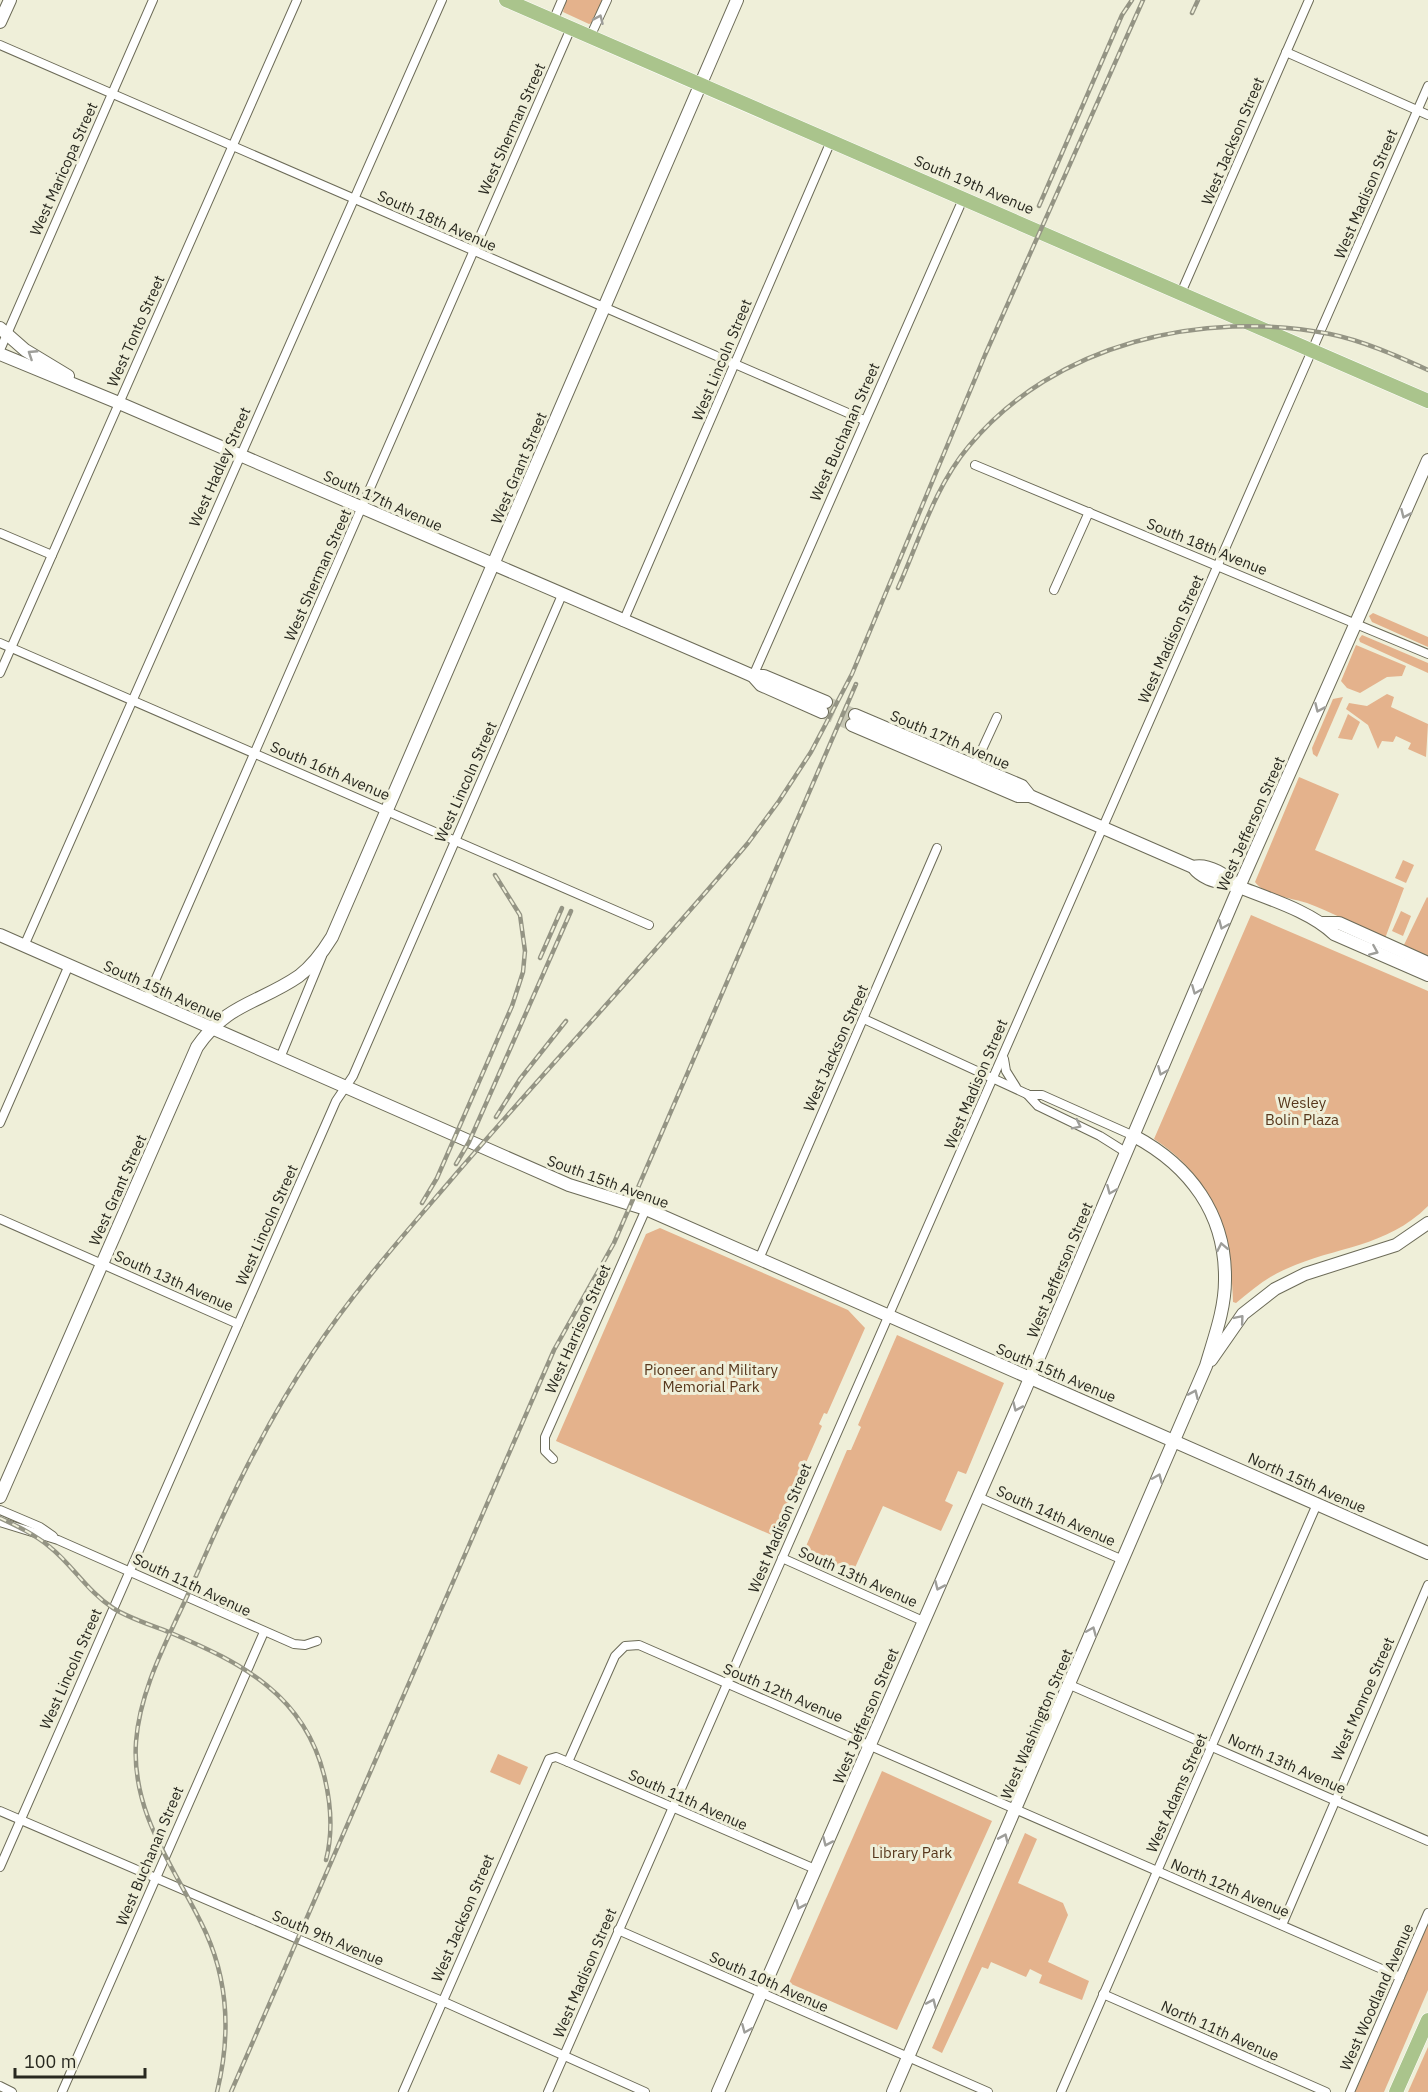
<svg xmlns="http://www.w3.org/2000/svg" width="1428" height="2092" viewBox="0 0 1428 2092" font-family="'IBM Plex Sans',sans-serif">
<rect width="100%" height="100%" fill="#efefd9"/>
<!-- green -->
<g fill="#e4b28c">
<polygon points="566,0 604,0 592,23 589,24 563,12"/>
<polygon points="1373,613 1428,637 1428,647 1372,622 1369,616"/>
<polygon points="1362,635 1428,663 1428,673 1360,642 1359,639"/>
<polygon points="1356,645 1406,666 1402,676 1387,677 1360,693 1347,688 1341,681"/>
<polygon points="1387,694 1394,697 1391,707 1428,724 1426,757 1408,749 1411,743 1396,736 1393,742 1382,741 1378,749 1368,725 1346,709 1349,703 1367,706"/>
<polygon points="1343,697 1317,757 1313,754 1312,748 1333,699"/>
<polygon points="1348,714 1360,722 1352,740 1338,738"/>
<path d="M1299,777L1339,794L1315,850L1404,888L1384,941L1377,934C1354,924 1331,912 1307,903C1290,897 1266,897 1255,882Z"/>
<polygon points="1403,860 1414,865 1406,883 1395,878"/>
<polygon points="1427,897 1428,898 1428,960 1402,949"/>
<polygon points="1401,911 1411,916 1403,936 1392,931"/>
<path d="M1251,915L1428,991V1206C1386,1248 1336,1246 1286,1269C1267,1277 1252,1290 1236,1303L1233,1302C1231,1234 1213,1177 1154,1139Z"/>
<polygon points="660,1228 848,1310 865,1328 827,1414 824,1413 819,1424 822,1426 774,1536 556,1441 646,1234"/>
<polygon points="897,1335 1004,1383 966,1474 958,1471 945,1501 953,1505 941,1531 883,1506 853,1572 804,1551 847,1450 851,1450 861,1427 858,1425"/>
<polygon points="498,1754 528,1767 520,1785 490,1772"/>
<polygon points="882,1771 992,1821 897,2030 789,1983"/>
<polygon points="1025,1833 1037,1839 1018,1883 1063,1903 1068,1915 1048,1962 1089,1981 1082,2000 1039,1983 1042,1975 1030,1969 1026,1977 991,1962 988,1969 982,1967 942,2053 932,2048"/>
<polygon points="1428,1924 1428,1990 1384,2092 1355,2092"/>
<polygon points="1428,2047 1428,2092 1408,2092"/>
</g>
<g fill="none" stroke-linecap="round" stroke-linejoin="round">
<!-- secondary-tunnel -->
<g stroke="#c7c7b4" stroke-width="12" stroke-dasharray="12 6" stroke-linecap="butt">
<polyline points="826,702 855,715"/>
<polyline points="822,712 852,725"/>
</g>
<!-- street casing -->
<g stroke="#6c6b58" stroke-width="10">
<g id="street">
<polyline points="553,21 562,0"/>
<polyline points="590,37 607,0"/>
<polyline points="0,45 864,420"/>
<polyline points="1286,52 1428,115"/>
<polyline points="1181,293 1309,0"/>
<polyline points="0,350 153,0"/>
<polyline points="975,465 1428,654"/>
<polyline points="0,533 52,555"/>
<polyline points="1054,590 1089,512"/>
<polyline points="623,622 831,141"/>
<polyline points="0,643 649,925"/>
<polyline points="0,673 297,0"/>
<polyline points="753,676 963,199"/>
<polyline points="973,769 997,717"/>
<polyline points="24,946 442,0"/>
<polyline points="147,999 571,28"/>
<polyline points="864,1019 1029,1095 1042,1095 1134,1136"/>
<polyline points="280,1058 322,956"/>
<polyline points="1004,1059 1006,1071 1016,1087"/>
<polyline points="1027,1094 1038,1106 1100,1136 1127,1153"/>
<polyline points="0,1123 69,965"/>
<polyline points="0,1219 238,1324"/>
<polyline points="759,1259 937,848"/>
<polyline points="553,1459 545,1451 545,1437 646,1209"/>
<polyline points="978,1497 1123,1560"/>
<polyline points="0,1510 40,1527 53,1536"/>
<polyline points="0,1522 58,1540 294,1644 305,1645 317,1641"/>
<polyline points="782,1558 923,1621"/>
<polyline points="1070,1685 1428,1841"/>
<polyline points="568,1762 615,1656 625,1646 639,1645 1400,1977"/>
<polyline points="0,1811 442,2001 645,2092"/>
<polyline points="0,1867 336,1101 353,1076 562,595"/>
<polyline points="1282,1925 1428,1585"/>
<polyline points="618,1930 988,2092"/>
<polyline points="1103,1994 1326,2092"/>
<polyline points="0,2086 12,2092"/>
<polyline points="62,2092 264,1632"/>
<polyline points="403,2092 549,1759 556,1757 568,1762 815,1869"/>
<polyline points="548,2092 1428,86"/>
<polyline points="1061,2092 1317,1504"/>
<polyline points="1350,2092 1428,1913"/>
</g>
</g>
<!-- secondary casing -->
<g stroke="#6c6b58" stroke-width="14">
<g id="secondary">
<polyline points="0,22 10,0"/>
<polyline points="0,328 25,350 68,376"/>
<polyline points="0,354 119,403 737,669 753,676 761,685 822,712"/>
<polyline points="753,676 764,676 826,702"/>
<path d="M855,715L1022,786L1030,796L1193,867C1205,883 1225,882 1242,888C1272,900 1311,912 1334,934L1428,975"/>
<polyline points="852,725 1018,796 1030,796"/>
<path d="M1193,867C1210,863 1227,876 1239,887"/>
<polyline points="1323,923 1339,923 1428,963"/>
<polyline points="0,935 569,1185 646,1209 1428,1553"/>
<polyline points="1211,1360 1243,1314 1275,1289 1305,1274 1396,1245 1428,1223"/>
<path d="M0,1497L197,1047C227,1003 260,1003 299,976C311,967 324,950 332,937L737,0"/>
<polyline points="718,2092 1025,1390 1239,887 1428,460"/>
<path d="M893,2092L1206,1366C1214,1338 1225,1310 1225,1280C1226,1214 1190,1166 1134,1136"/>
</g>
</g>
<!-- primary casing -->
<g stroke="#fff" stroke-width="15">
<g id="primary">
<polyline points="506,0 1428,401"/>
<polyline points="1396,2092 1428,2020"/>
</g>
</g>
<!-- street -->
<use href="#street" stroke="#fff" stroke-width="8"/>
<!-- secondary -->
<use href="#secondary" stroke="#fff" stroke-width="12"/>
<!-- primary -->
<use href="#primary" stroke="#aac48c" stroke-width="14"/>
<!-- rail casing -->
<g stroke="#949484" stroke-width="4.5">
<g id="rail">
<polyline points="1192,13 1198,0"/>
<polyline points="1039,206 1122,15 1132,0"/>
<path d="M898,588C919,541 935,486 969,446C1054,343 1204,309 1330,334C1364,341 1397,356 1428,370"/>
<polyline points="540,958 562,908"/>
<polyline points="496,1117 520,1079 566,1021"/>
<polyline points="456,1164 469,1142 571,911"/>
<polyline points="422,1203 437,1178 512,1006 523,972 525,951 520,915 495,875"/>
<path d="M0,1518C17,1526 36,1535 51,1548C73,1566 88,1592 113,1608C130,1619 152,1625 171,1633C242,1663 304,1695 324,1775C331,1803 333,1833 326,1860"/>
<path d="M217,2092C230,2039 229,1984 206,1933C177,1870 131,1816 136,1742C140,1686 171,1634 193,1583C227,1504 264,1426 312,1354C353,1292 402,1237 450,1181C548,1067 651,958 748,843L779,801L811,752L852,674L985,355L1143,0"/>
<polyline points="231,2092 554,1350 614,1243 856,684"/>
</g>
</g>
<!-- rail -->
<use href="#rail" stroke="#efefd9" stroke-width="2" stroke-dasharray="7" stroke-linecap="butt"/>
</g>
<!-- one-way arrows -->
<defs><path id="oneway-chevron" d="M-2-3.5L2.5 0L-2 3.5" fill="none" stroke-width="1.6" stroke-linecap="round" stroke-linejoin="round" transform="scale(1.5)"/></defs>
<g stroke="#9e9e9a">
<use href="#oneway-chevron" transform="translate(599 19) rotate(-66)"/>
<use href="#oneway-chevron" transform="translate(32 354) rotate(-147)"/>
<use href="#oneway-chevron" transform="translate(1405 514) rotate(114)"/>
<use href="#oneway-chevron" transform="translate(1319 708) rotate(114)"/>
<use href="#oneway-chevron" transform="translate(1223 925) rotate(113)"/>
<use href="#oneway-chevron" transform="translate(1374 951) rotate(23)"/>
<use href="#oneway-chevron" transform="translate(1196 990) rotate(112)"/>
<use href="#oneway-chevron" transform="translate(1162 1071) rotate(113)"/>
<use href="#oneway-chevron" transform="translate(1077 1125) rotate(26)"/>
<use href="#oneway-chevron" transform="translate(1111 1190) rotate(113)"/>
<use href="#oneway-chevron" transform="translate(1222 1247) rotate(-101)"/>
<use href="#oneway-chevron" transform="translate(1240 1319) rotate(-50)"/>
<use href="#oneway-chevron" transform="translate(1194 1394) rotate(-66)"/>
<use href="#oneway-chevron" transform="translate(1017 1407) rotate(114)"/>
<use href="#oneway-chevron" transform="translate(1158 1478) rotate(-67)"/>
<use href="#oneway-chevron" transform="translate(939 1586) rotate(114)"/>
<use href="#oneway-chevron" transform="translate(1092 1631) rotate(-67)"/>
<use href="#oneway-chevron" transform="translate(1004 1838) rotate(-66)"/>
<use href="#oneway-chevron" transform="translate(827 1842) rotate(114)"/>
<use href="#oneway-chevron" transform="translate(800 1905) rotate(114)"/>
<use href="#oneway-chevron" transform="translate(932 2003) rotate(-66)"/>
<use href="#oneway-chevron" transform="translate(746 2029) rotate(113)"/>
</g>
<g text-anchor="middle" stroke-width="6" stroke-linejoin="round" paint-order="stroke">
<!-- street labels -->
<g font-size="15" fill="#28281f" stroke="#efefd9">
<text transform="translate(512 129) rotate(-66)" y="5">West Sherman Street</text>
<text transform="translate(1233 141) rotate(-67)" y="5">West Jackson Street</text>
<text transform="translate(64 169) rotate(-66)" y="5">West Maricopa Street</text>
<text transform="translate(974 185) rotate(23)" y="5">South 19th Avenue</text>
<text transform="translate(1366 194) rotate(-67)" y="5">West Madison Street</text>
<text transform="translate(437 221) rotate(24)" y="5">South 18th Avenue</text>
<text transform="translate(136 331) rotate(-66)" y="5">West Tonto Street</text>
<text transform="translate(722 360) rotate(-67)" y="5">West Lincoln Street</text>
<text transform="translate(845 432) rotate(-66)" y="5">West Buchanan Street</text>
<text transform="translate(220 467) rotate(-66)" y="5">West Hadley Street</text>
<text transform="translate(519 468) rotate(-67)" y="5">West Grant Street</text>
<text transform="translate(383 501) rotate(24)" y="5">South 17th Avenue</text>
<text transform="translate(1207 547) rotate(22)" y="5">South 18th Avenue</text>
<text transform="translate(318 575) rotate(-66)" y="5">West Sherman Street</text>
<text transform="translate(1171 639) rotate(-66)" y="5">West Madison Street</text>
<text transform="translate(950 740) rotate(23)" y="5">South 17th Avenue</text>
<text transform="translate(330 771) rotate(23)" y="5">South 16th Avenue</text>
<text transform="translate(466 782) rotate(-66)" y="5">West Lincoln Street</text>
<text transform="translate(1251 824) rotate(-66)" y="5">West Jefferson Street</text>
<text transform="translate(163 991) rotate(24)" y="5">South 15th Avenue</text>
<text transform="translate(836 1048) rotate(-66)" y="5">West Jackson Street</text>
<text transform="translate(976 1084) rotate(-67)" y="5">West Madison Street</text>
<text transform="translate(608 1182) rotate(20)" y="5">South 15th Avenue</text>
<text transform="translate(118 1190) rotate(-66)" y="5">West Grant Street</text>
<text transform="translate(267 1225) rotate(-66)" y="5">West Lincoln Street</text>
<text transform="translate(1060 1270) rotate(-67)" y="5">West Jefferson Street</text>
<text transform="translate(174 1281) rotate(24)" y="5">South 13th Avenue</text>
<text transform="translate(578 1329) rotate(-66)" y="5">West Harrison Street</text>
<text transform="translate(1056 1373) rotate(23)" y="5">South 15th Avenue</text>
<text transform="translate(1307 1483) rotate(24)" y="5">North 15th Avenue</text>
<text transform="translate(1056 1516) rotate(24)" y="5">South 14th Avenue</text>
<text transform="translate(780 1528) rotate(-67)" y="5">West Madison Street</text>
<text transform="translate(858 1577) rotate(24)" y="5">South 13th Avenue</text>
<text transform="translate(192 1585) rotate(25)" y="5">South 11th Avenue</text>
<text transform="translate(71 1669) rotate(-66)" y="5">West Lincoln Street</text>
<text transform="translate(783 1693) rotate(23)" y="5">South 12th Avenue</text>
<text transform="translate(1363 1699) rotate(-66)" y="5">West Monroe Street</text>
<text transform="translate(866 1716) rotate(-67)" y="5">West Jefferson Street</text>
<text transform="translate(1037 1724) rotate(-67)" y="5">West Washington Street</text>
<text transform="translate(1287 1764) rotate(24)" y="5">North 13th Avenue</text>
<text transform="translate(1177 1793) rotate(-66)" y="5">West Adams Street</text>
<text transform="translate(688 1800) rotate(24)" y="5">South 11th Avenue</text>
<text transform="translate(150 1856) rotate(-67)" y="5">West Buchanan Street</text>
<text transform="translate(1230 1888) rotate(23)" y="5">North 12th Avenue</text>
<text transform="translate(463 1918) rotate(-67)" y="5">West Jackson Street</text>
<text transform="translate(328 1938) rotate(23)" y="5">South 9th Avenue</text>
<text transform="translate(585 1973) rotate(-67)" y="5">West Madison Street</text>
<text transform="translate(769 1982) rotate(24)" y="5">South 10th Avenue</text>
<text transform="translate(1377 1997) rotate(-66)" y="5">West Woodland Avenue</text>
<text transform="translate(1220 2031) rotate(24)" y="5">North 11th Avenue</text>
</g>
<!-- park labels -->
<g font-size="15" fill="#57371c" stroke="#efefd9">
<text x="1302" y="1108">Wesley<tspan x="1302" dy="17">Bolin Plaza</tspan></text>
<text x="711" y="1375">Pioneer and Military<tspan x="711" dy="17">Memorial Park</tspan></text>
<text x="912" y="1858">Library Park</text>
</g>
</g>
<!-- scale -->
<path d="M15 2068v9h130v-9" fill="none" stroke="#28281f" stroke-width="3"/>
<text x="24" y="2068" font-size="18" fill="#28281f" stroke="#efefd9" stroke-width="4.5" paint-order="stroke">100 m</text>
</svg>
